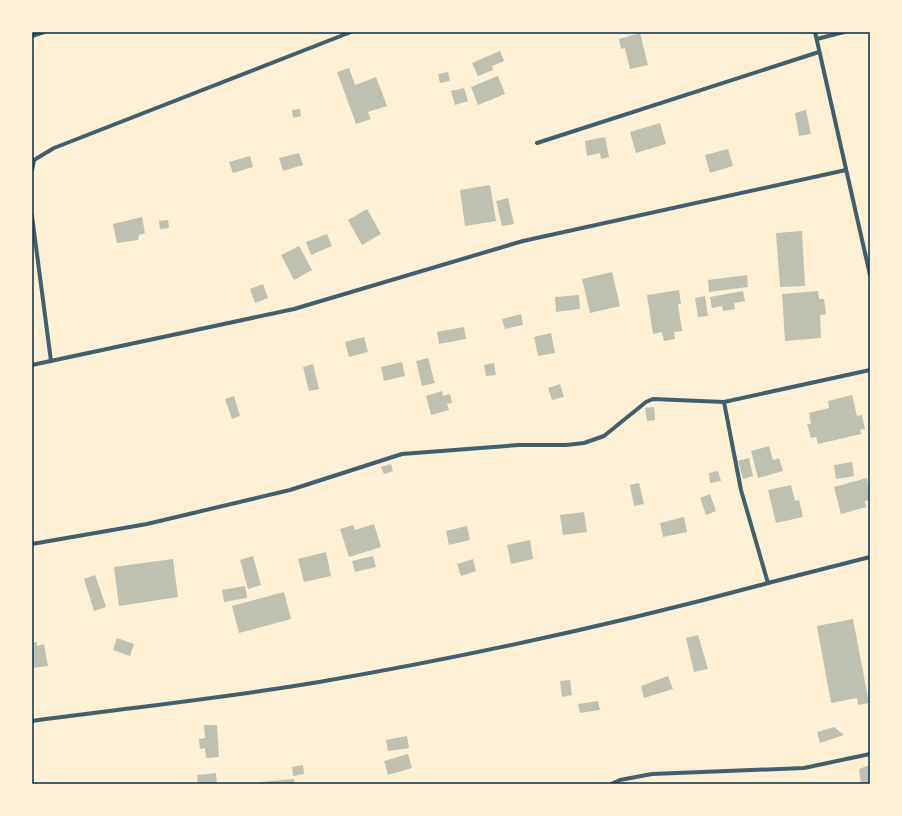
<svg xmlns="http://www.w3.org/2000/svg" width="902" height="816" viewBox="0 0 902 816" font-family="Overpass,sans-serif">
<rect width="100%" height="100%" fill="#fdf0d5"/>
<!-- building -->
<g fill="#bec0b2">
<polygon points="640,33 648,65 630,69 625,48 621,49 619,39"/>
<polygon points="500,51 504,61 492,66 493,70 478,76 472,63"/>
<polygon points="349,68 355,85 376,77 387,106 368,112 371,119 356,124 337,72"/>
<polygon points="448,72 450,81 440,83 438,74"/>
<polygon points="498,76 505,94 478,105 471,87"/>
<polygon points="464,88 468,101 455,105 451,91"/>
<polygon points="300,109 301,116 293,118 292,110"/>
<polygon points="806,110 811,134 799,136 795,113"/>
<polygon points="660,123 666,144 636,153 630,132"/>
<polygon points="605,137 609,157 601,159 600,153 587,156 585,141"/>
<polygon points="728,149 733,166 710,173 705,155"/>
<polygon points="299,153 303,165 283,171 279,158"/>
<polygon points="250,156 253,167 233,173 229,162"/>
<polygon points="490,185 496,221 465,226 460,190"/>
<polygon points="508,198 514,224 502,226 496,201"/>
<polygon points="367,209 381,234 362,245 348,220"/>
<polygon points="142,217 145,233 139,235 138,240 117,243 113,224"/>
<polygon points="168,220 169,228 160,229 159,221"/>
<polygon points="802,231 805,286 780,287 776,233"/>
<polygon points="327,234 332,246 311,255 306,242"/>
<polygon points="299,246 312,270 294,280 281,255"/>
<polygon points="612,272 620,306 590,313 582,279"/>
<polygon points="747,275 748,287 709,292 708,280"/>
<polygon points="263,284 268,298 255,303 250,289"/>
<polygon points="679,290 681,304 678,304 682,331 674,332 675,339 664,341 662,332 653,334 647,295"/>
<polygon points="743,291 745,301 734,303 735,309 723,311 722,306 712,308 710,297"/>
<polygon points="818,291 819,299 824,299 826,314 820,315 821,338 785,341 782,294"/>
<polygon points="579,295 580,309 556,312 555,297"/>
<polygon points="705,296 708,316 698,317 695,298"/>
<polygon points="521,314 523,325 505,329 502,319"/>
<polygon points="464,327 466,339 439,344 437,332"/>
<polygon points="551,333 555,353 538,356 534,337"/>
<polygon points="364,337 368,352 349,357 345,342"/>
<polygon points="428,358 435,383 422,386 416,361"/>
<polygon points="402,362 405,376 384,381 381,367"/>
<polygon points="494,363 496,375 486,376 484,365"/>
<polygon points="313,364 319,389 309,391 303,367"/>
<polygon points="560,384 564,397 552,400 548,388"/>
<polygon points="442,391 443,396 450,394 452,403 447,404 449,410 431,415 426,396"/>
<polygon points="852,395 857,416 862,415 865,429 860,430 861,434 818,444 816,437 811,438 807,424 811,424 809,413 829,408 828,401"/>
<polygon points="234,396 240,416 232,419 225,399"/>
<polygon points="654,407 655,420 647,421 645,408"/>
<polygon points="769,446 773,460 779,458 783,471 758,478 751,451"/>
<polygon points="749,458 753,476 743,479 738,461"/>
<polygon points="852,462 854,476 836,479 834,465"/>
<polygon points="391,464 393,471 384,474 381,467"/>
<polygon points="718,471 721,481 710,483 709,473"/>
<polygon points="867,478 870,500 865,501 866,507 841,514 834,487"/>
<polygon points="639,483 644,504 634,506 630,485"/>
<polygon points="791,485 795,501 799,500 803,517 776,523 768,490"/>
<polygon points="710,494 716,511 706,515 700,498"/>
<polygon points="584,512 587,532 563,535 560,515"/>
<polygon points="684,517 687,532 663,537 660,523"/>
<polygon points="374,524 381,547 349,557 340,529 353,525 355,530"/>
<polygon points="467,526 470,540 449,545 446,531"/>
<polygon points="530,540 533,559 511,564 507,545"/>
<polygon points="326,552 331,576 304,582 298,559"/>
<polygon points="253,556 261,585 248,589 240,560"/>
<polygon points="373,556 376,567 355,572 352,561"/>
<polygon points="173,559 178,597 119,606 114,567"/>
<polygon points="473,559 476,571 461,576 457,564"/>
<polygon points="95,575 106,607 94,611 84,579"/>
<polygon points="245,586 247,598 224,602 222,590"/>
<polygon points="284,592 291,619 239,633 232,606"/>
<polygon points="853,619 869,703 858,705 857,698 831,703 817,626"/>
<polygon points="698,635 708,669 694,672 686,638"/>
<polygon points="117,638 134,644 130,656 113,650"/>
<polygon points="37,642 37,646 44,644 48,666 33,668 34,674 32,674 32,643"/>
<polygon points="668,676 673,689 644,698 641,686"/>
<polygon points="570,680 572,695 562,697 560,681"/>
<polygon points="598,701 600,710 580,713 578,704"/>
<polygon points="204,725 217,725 219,757 206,758 205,748 200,749 199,739 205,738"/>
<polygon points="834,727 844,735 820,743 817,732"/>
<polygon points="407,736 409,748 388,751 386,740"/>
<polygon points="408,754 412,768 388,775 384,761"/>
<polygon points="303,765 304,774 293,776 292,767"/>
<polygon points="870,765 870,784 861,784 859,769"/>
<polygon points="216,773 217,784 198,784 197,775"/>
<polygon points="294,779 295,784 261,784 261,782"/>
</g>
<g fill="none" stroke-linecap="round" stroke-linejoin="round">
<!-- minor -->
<g stroke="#3f606c" stroke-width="4">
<polyline points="815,32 870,275"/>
<polyline points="32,36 44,32"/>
<polyline points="817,39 844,32"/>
<polyline points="537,143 819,52"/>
<polyline points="32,170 34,160 54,148 351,32"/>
<polyline points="32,216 51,361"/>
<polyline points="32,365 294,309 523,241 846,170"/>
<polyline points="870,370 724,402 741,490 768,583 870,557"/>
<polyline points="32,544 147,524 290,490 402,454 519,445 566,445 584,443 604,436 646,402 653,399 724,402"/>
<path d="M32,721C128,708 224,698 319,682C470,656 620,623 768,583"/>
<polyline points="611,784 620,780 652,774 804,768 870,754"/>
</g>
</g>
<!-- border -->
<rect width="902" height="816" fill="none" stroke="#fdf0d5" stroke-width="66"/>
<rect x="33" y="33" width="836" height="750" fill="none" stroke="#003049" stroke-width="1.5"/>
</svg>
